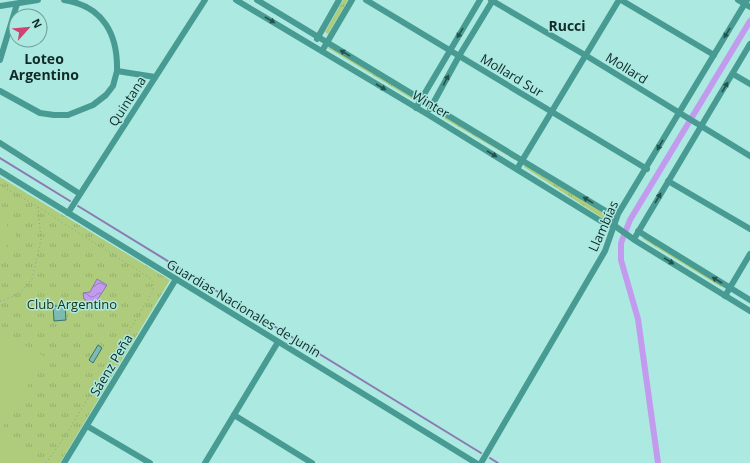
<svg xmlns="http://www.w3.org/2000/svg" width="750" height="463" viewBox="0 0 750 463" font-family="'Open Sans',sans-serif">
<defs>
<pattern id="grass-tufts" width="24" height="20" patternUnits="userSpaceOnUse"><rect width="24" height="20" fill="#aecc7b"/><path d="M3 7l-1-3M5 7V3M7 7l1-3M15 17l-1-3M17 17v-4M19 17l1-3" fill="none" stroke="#95af6a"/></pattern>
<pattern id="water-waves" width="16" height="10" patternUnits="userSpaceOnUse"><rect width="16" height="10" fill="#c39bee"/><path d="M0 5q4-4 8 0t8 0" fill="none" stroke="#9d7fc1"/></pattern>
</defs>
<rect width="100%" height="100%" fill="#abe9e1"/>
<!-- grass -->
<g fill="url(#grass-tufts)">
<polygon points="343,0 348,0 328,34 325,32"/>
<polygon points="331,44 416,96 414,100 328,48"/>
<polygon points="434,109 516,158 515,160 433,112"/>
<polygon points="526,163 604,213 604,219 524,167"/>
<polygon points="0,177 170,280 60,463 0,463"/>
<polygon points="646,234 724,283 721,287 643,239"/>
</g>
<!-- garden -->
<g fill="#aecc7b">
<polygon points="0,217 17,237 0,252"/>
<polygon points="0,330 45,357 0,432"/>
<polygon points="0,434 38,457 34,463 0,463"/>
</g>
<!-- water -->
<polygon fill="url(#water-waves)" stroke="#8d79b2" points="97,279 107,285 94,305 84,299 83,293 90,292"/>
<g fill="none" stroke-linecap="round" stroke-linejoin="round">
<!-- stream -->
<g stroke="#8d79b2" stroke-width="2">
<polyline points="0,158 70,201"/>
<polyline points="78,206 481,453"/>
<polyline points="490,458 498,463"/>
</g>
<!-- canal -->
<polyline stroke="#c39bee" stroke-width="6" points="658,463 638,319 621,260 621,243 630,220 750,21"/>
</g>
<!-- building -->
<g fill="#7dbab1" stroke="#37746d">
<polygon points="53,306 65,306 66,320 54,321"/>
<polygon points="98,345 102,348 93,363 89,360"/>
</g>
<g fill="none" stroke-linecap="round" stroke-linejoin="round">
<!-- path -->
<g stroke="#78aaa3" stroke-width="1" stroke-dasharray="1 3" stroke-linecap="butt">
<polyline points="0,185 38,207 41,240 32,279 21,292 3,301 0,301"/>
<path d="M38,207L150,278C154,283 154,287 152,293L64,438L46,463"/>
</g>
<!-- street -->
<g stroke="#489b92" stroke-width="6">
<path d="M64,0C103,6 118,34 117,71L155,77"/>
<polyline points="236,0 427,114 604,223 615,226 636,241 750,311"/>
<polyline points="257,0 609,213 615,226"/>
<polyline points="366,0 647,169"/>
<polyline points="491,0 585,55 750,156"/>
<polyline points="621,0 714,55"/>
<polyline points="738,0 750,7"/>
<polyline points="0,6 38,0"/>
<polyline points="317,39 339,0"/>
<polyline points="322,51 352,0"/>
<polyline points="0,60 17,4"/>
<polyline points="733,74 750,84"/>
<polyline points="0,91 40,113 54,115 68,115 93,105 106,95 113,86 117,71"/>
<polyline points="416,108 480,0"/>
<polyline points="430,109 459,56 493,0"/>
<polyline points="0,143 80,194"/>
<polyline points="517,169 619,0"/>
<polyline points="0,171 476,463"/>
<polyline points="668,181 750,229"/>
<polyline points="68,213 205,0"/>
<polyline points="638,231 750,300"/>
<polyline points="634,239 750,44"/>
<polyline points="725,296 750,254"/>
<polyline points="234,415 312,463"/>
<polyline points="87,426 150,463"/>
<polyline points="64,463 176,279"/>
<polyline points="205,463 278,342"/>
<polyline points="481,463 605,251 618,214 747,0"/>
</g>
</g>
<!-- one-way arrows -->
<defs><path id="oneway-solid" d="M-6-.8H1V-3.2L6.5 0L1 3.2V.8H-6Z"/></defs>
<g fill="#24524c">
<use href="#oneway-solid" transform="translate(270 20) rotate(31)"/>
<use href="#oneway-solid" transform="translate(460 33) rotate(121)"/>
<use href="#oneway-solid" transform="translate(727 33) rotate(122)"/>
<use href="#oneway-solid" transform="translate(345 53) rotate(-149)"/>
<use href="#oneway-solid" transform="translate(446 80) rotate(-62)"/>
<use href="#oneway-solid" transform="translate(381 87) rotate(31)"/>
<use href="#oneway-solid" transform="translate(725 87) rotate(-59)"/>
<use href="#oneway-solid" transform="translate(660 145) rotate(120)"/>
<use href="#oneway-solid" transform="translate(492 154) rotate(31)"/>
<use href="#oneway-solid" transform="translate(658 198) rotate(-60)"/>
<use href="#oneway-solid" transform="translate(588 200) rotate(-149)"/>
<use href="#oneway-solid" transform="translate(669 261) rotate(32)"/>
<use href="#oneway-solid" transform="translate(717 280) rotate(-149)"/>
</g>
<g text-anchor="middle" stroke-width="3" stroke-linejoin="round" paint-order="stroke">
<!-- street labels -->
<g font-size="13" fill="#102a27" stroke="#abe9e1">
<text transform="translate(627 68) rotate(32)" y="5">Mollard</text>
<text transform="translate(512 75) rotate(31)" y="5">Mollard Sur</text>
<text transform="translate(127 101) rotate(-57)" y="5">Quintana</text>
<text transform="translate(431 104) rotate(31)" y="5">Winter</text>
<text transform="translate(603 226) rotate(-66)" y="5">Llambías</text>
<text transform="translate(244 308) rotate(31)" y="5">Guardias Nacionales de Junín</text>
<text transform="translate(111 365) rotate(-59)" y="5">Sáenz Peña</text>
</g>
<!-- park labels -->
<g font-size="13" fill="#26320c" stroke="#abe9e1">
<text x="72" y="309">Club Argentino</text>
</g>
<!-- neighbourhood labels -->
<g font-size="14" font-weight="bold" fill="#102a27" stroke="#abe9e1">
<text x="567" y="31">Rucci</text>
<text x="44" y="64">Loteo<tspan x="44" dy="16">Argentino</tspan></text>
</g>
</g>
<!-- north arrow -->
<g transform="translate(28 28) rotate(63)"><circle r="19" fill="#abe9e1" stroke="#6d9d97"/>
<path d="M0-3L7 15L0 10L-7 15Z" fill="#d0426f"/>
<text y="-6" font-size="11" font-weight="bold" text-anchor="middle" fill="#102a27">N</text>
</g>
</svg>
